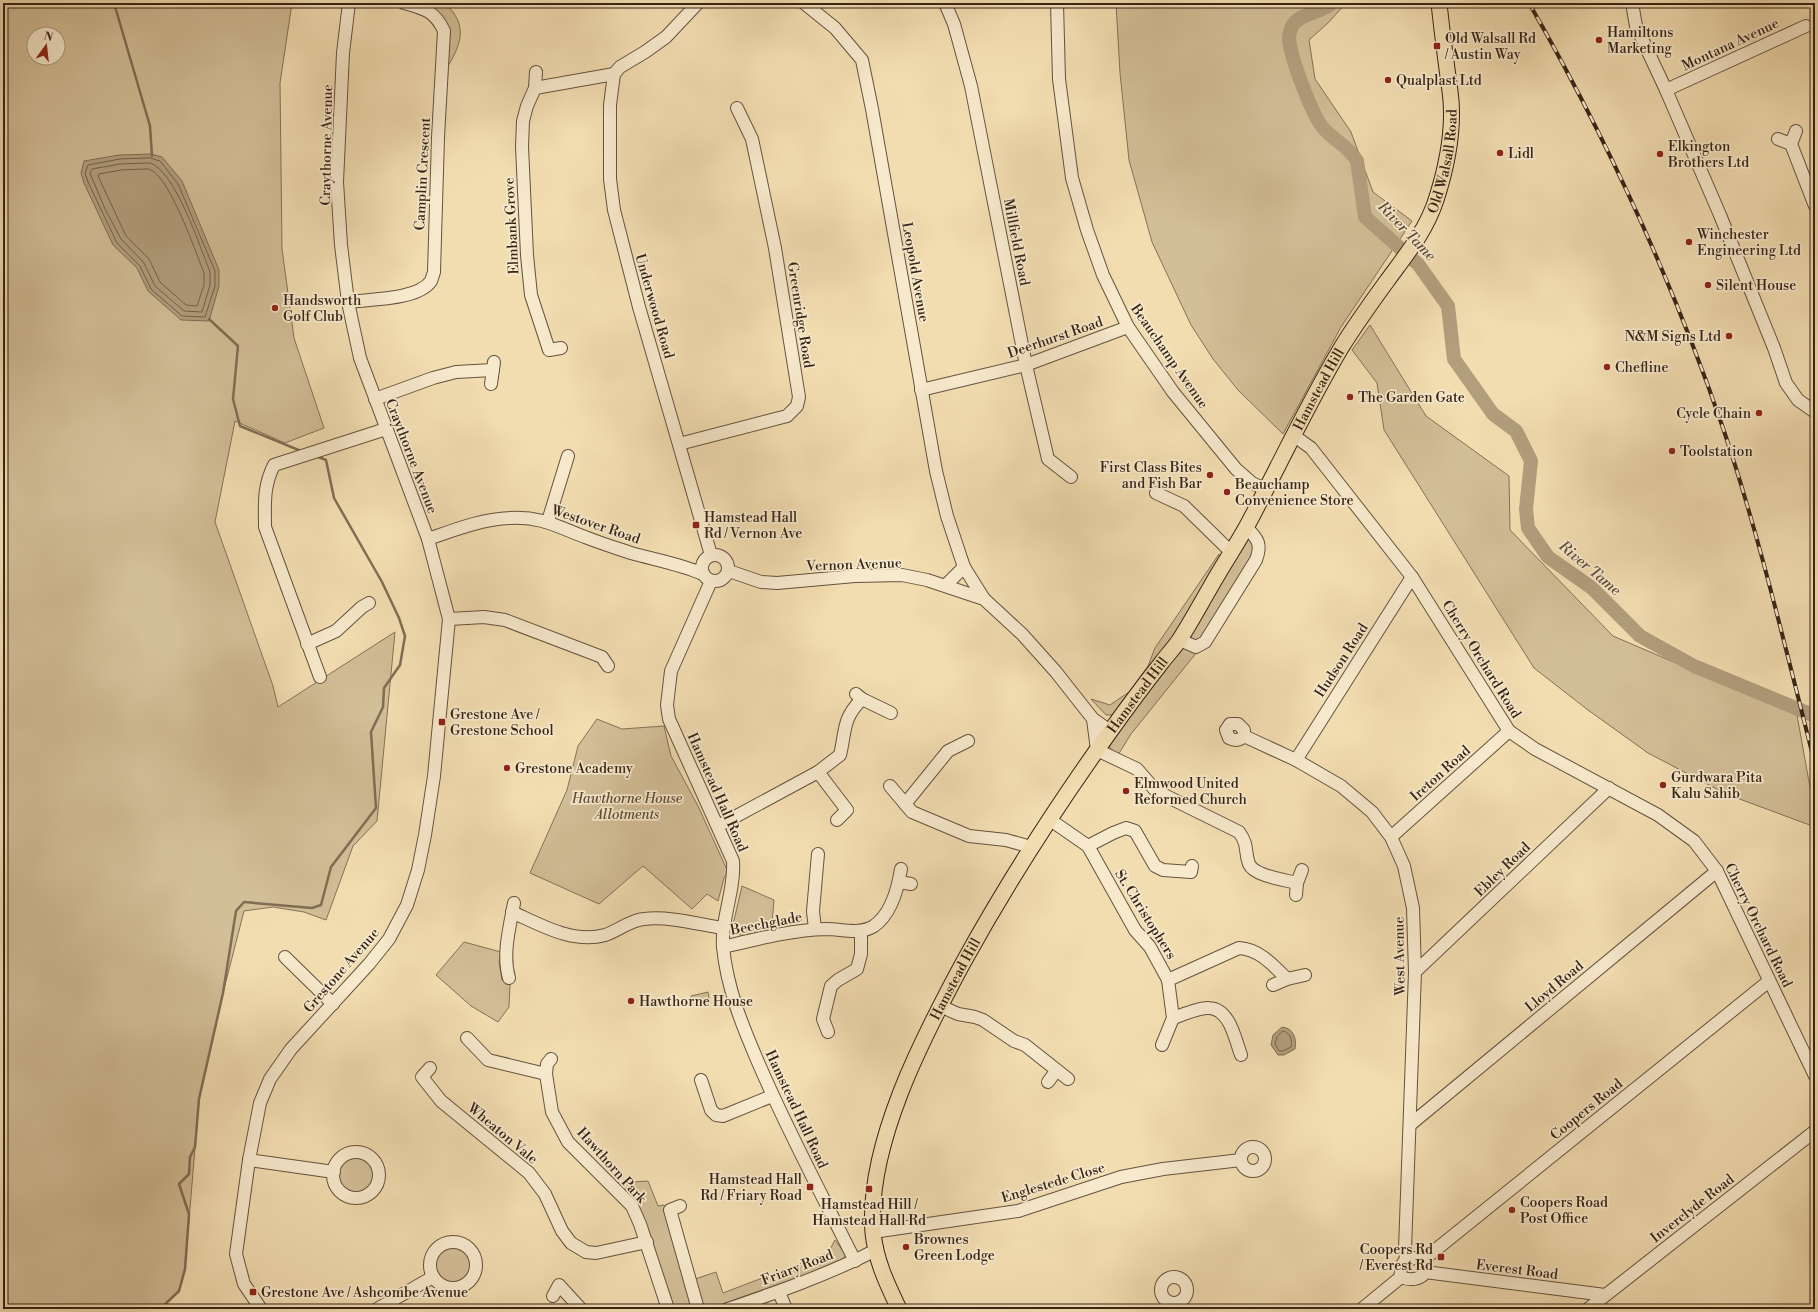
<svg xmlns="http://www.w3.org/2000/svg" width="1818" height="1312" viewBox="0 0 1818 1312" font-family="'Libre Bodoni',serif">
<rect width="100%" height="100%" fill="#f2ddb1"/>
<filter id="stains"><feTurbulence type="fractalNoise" baseFrequency=".005" numOctaves="4"/><feColorMatrix values="0 0 0 0 .2 0 0 0 0 .09 0 0 0 0 .02 0 0 0 .5 -.17"/></filter>
<radialGradient id="worn" r=".72"><stop offset=".6" stop-color="#630" stop-opacity="0"/><stop offset="1" stop-color="#630" stop-opacity=".3"/></radialGradient>
<!-- green -->
<g fill="#d2be97" stroke="#847157" fill-rule="evenodd">
<path d="M3,3H292L280,83L282,249L294,338L324,428L285,443L235,421L215,522L273,686L278,707L395,632L377,821L353,846L326,920L304,912L273,907L244,911L223,993L199,1099L185,1269L179,1291L159,1309H3ZM34,34H58V58H34Z"/>
<path d="M425,3C430,3 439,1 444,3C448,4 450,9 453,12C468,33 457,50 446,70C447,43 454,16 425,3Z"/>
<polygon points="1116,3 1346,3 1328,23 1309,40 1315,79 1351,132 1373,192 1412,221 1341,327 1283,434 1238,390 1213,359 1191,325 1152,242 1129,160 1120,73"/>
<polygon points="1370,325 1426,416 1509,476 1510,530 1613,636 1797,715 1815,815 1815,827 1726,794 1648,753 1588,710 1534,668 1384,430 1377,383 1352,350"/>
<polygon points="1247,535 1258,550 1215,624 1197,642 1185,637"/>
<polygon points="1219,554 1220,562 1194,608 1114,715 1106,715 1091,699 1110,705 1129,692 1148,666 1155,648"/>
<polygon points="1182,646 1197,652 1131,734 1118,755 1110,748 1109,743"/>
<polygon points="597,719 622,729 664,726 671,756 698,806 728,872 724,878 718,901 707,894 692,909 643,866 599,904 530,873 567,790 578,746"/>
<polygon points="742,886 774,900 772,923 784,925 743,937 732,929"/>
<polygon points="464,942 501,952 499,962 502,980 510,984 509,1007 498,1022 471,1006 436,975"/>
<polygon points="708,992 710,1004 693,1007 691,996"/>
<circle cx="357" cy="1175" r="18"/>
<polygon points="648,1181 658,1206 664,1205 693,1309 675,1309 648,1235 616,1183"/>
<polygon points="835,1240 846,1255 840,1263 708,1309 703,1308 695,1279 716,1272 723,1293 828,1253"/>
<circle cx="453" cy="1265" r="18"/>
</g>
<!-- water -->
<g fill="#b29e7d" stroke="#806d54">
<polygon points="151,154 162,157 182,181 219,270 219,286 209,321 181,320 148,291 137,268 113,245 84,183 81,173 84,161 119,155"/>
<path d="M1282,1027C1293,1028 1297,1038 1295,1049L1284,1055H1278L1271,1045L1273,1035Z"/>
</g>
<g fill="none" stroke-linecap="round" stroke-linejoin="round">
<!-- shore -->
<g stroke="#74614a" stroke-width="1">
<polygon points="150,158 160,161 178,184 215,271 215,286 205,317 182,316 151,289 140,266 117,243 88,182 85,173 88,165 120,159"/>
<path d="M150,163C175,170 200,247 210,272V285L202,312L184,311L155,286L144,263L121,239L105,209L90,173L92,169L120,164Z"/>
<path d="M149,169C169,174 196,253 204,273V285L197,306L186,305L160,282L149,259L126,236L98,176L99,174L121,170Z"/>
<path d="M1283,1031C1290,1032 1293,1041 1291,1047L1283,1051H1279L1275,1044L1277,1037Z"/>
</g>
<!-- stream -->
<g stroke="#806d54" stroke-width="2.5">
<polyline points="114,3 150,126 152,156"/>
<polyline points="209,319 238,346 233,399 240,426 301,451"/>
<polyline points="160,1309 179,1291 185,1269 189,1214 179,1184 189,1174 190,1157 195,1147 199,1099 223,993 236,911 244,902 312,908 321,905 331,867 376,808 371,732 383,707 384,688 400,665 405,636 399,618 382,582 334,498 326,460 316,456"/>
</g>
<!-- river -->
<path stroke="#b29e7d" stroke-width="14" d="M1332,3C1322,13 1299,13 1292,26C1291,29 1289,34 1289,38C1290,56 1312,116 1324,129C1335,141 1349,147 1357,161L1365,217L1418,264L1448,306L1454,359L1493,414L1516,431L1531,461L1526,509L1528,528L1548,557L1592,588L1640,636L1694,666L1815,716"/>
<!-- minor casing -->
<g stroke="#65523e" stroke-width="14">
<g id="minor">
<polyline points="698,3 666,37 645,52 620,67 614,74 610,105 610,179 614,210 639,307 711,555"/>
<polyline points="804,3 835,28 862,60 872,109 936,471 947,516 964,567 984,599"/>
<polyline points="945,3 954,24 971,86 1026,365 1048,459 1071,477"/>
<polyline points="1057,3 1059,79 1072,178 1087,230 1103,275 1128,327 1173,392 1236,469 1252,483 1265,489"/>
<polyline points="1632,3 1636,26 1666,90 1720,215 1774,348 1786,383 1798,400 1815,412"/>
<polyline points="535,88 536,72"/>
<polyline points="1666,90 1806,26"/>
<polyline points="1796,131 1791,144 1815,206"/>
<polyline points="1778,139 1791,144"/>
<path d="M348,302C370,299 418,300 431,281C432,278 433,275 434,272L438,137L444,31C435,11 425,9 404,3"/>
<polyline points="561,348 549,350 531,295 527,255 522,147 523,121 527,106 535,88 614,74"/>
<polyline points="491,384 494,362"/>
<polyline points="921,390 1026,365 1128,327"/>
<polyline points="375,399 433,378 456,372 493,370"/>
<polyline points="1293,435 1311,448 1412,577 1509,731 1535,749 1658,815 1694,841 1717,871 1815,1076"/>
<polyline points="679,444 787,416 797,406 799,397 775,248 752,139 737,108"/>
<polyline points="1156,493 1184,506 1231,552"/>
<polyline points="548,521 568,456"/>
<path d="M428,539C454,530 482,519 510,518C541,516 558,527 585,537C600,543 616,548 631,553C656,560 680,564 703,574"/>
<circle cx="715" cy="568" r="13"/>
<polyline points="729,571 761,582 777,583 855,576 902,575 927,580 984,599 1022,634 1056,672 1093,719"/>
<path d="M711,581L671,671L667,705L669,719L733,861C735,891 721,918 723,947C727,988 742,1025 758,1062C787,1130 822,1195 855,1261"/>
<polyline points="946,585 964,567"/>
<polyline points="449,619 484,617 505,620 602,657 608,666"/>
<path d="M1180,640L1196,647L1205,642L1256,560C1262,544 1258,539 1246,527"/>
<polyline points="307,644 336,631 362,607 369,603"/>
<path d="M320,677L265,527C265,503 263,487 274,465L386,429"/>
<polyline points="856,694 862,699 891,713"/>
<path d="M1110,731L1093,719L1097,750L1137,769L1156,791L1239,832C1249,846 1244,850 1249,864C1254,876 1285,880 1297,883"/>
<path d="M1244,736V730L1238,724H1230L1226,730L1229,738C1235,741 1239,741 1244,736L1296,760L1341,786L1372,812L1391,837L1404,866L1413,908L1415,972L1405,1249L1406,1259"/>
<polyline points="1296,760 1412,577"/>
<polyline points="818,772 847,810 837,820"/>
<polyline points="890,786 912,812 969,836 1006,840 1031,847"/>
<polyline points="905,804 948,751 968,741"/>
<polyline points="1049,819 1088,846 1135,930 1150,947 1168,980 1173,1018 1162,1045"/>
<path d="M718,826L818,772L840,755C846,730 842,719 862,699"/>
<polyline points="1391,837 1509,731"/>
<polyline points="1088,846 1113,833 1126,828 1135,831 1155,866 1163,870 1191,872 1192,866"/>
<polyline points="899,882 911,884"/>
<polyline points="1296,895 1297,883 1302,870"/>
<path d="M512,912C541,925 573,944 605,935C618,931 630,920 644,919C670,916 697,924 723,928"/>
<polyline points="815,929 813,911 818,854"/>
<path d="M723,947C757,939 791,930 826,929C842,929 860,935 874,926C891,914 898,888 901,869"/>
<polyline points="285,957 333,1004"/>
<polyline points="1415,972 1609,788"/>
<path d="M509,978C502,954 510,926 514,903"/>
<path d="M1168,980L1239,948C1259,949 1273,965 1287,979"/>
<polyline points="1273,985 1287,979 1305,975"/>
<polyline points="940,1006 958,1014 975,1017 983,1020 1014,1041 1025,1045 1068,1079"/>
<path d="M1173,1018C1182,1015 1200,1007 1209,1008C1230,1009 1235,1039 1241,1055"/>
<polyline points="828,1032 823,1019 831,986 838,980 857,969 861,954 861,931"/>
<polyline points="467,1038 488,1060 546,1074"/>
<polyline points="551,1059 547,1064 546,1074 552,1112 568,1142 632,1206 640,1224 668,1309"/>
<polyline points="430,1068 422,1077 441,1101 529,1173 545,1194 562,1231 571,1243 586,1252 596,1253 647,1242"/>
<polyline points="701,1080 711,1110 716,1115 723,1116 772,1096"/>
<polyline points="1048,1082 1056,1071"/>
<polyline points="1411,1124 1717,871"/>
<circle cx="1253" cy="1159" r="12"/>
<circle cx="356" cy="1175" r="23"/>
<polyline points="249,1160 334,1172"/>
<polyline points="680,1206 670,1210 698,1309"/>
<polyline points="873,1232 1018,1211 1121,1177 1163,1169 1241,1160"/>
<circle cx="453" cy="1265" r="23"/>
<path d="M1416,1258L1423,1260C1433,1276 1414,1283 1401,1277C1400,1269 1401,1265 1406,1259Z"/>
<polyline points="1423,1260 1769,981"/>
<polyline points="1425,1272 1605,1295"/>
<circle cx="1174" cy="1290" r="13"/>
<polyline points="779,1292 786,1309"/>
<polyline points="553,1296 559,1285 581,1309"/>
<polyline points="261,1309 244,1284 236,1254 249,1160 260,1103 270,1079 291,1049 369,964 389,939 407,905 418,870 425,835 434,776 449,619 428,539 360,358 348,302 341,245 337,182 343,53 349,3"/>
<polyline points="377,1309 433,1277"/>
<path d="M728,1309C778,1292 829,1274 876,1250"/>
<polyline points="1362,1309 1401,1277"/>
<polyline points="1588,1309 1815,1131"/>
</g>
</g>
<!-- major casing -->
<g stroke="#362417" stroke-width="17">
<g id="major">
<path id="s1" d="M899,1309C887,1284 876,1261 873,1233C866,1146 923,1037 963,963C1007,883 1056,807 1109,733C1126,709 1144,685 1162,662C1168,654 1175,647 1180,639C1191,622 1200,605 1210,588C1222,566 1236,546 1248,524C1279,466 1307,405 1341,348C1355,325 1371,303 1387,281C1406,255 1426,231 1436,200C1447,166 1455,127 1450,91C1446,62 1442,32 1439,3"/>
</g>
</g>
<!-- minor -->
<use href="#minor" stroke="#f7e9cc" stroke-width="12"/>
<!-- major -->
<use href="#major" stroke="#f2ddb1" stroke-width="15"/>
<!-- rail casing -->
<g stroke="#362417" stroke-width="4">
<path id="rail" d="M1529,3C1607,139 1672,280 1723,428C1760,538 1786,651 1815,764"/>
</g>
<!-- rail -->
<use href="#rail" stroke="#f7e9cc" stroke-width="2.5" stroke-dasharray="8" stroke-linecap="butt"/>
</g>
<!-- markers -->
<g fill="#8f2418" stroke="#f7e9cc" stroke-width="1.5">
<circle cx="1599" cy="40" r="4"/>
<rect x="1433" y="42" width="8" height="8" rx="2"/>
<circle cx="1388" cy="80" r="4"/>
<circle cx="1500" cy="153" r="4"/>
<circle cx="1660" cy="154" r="4"/>
<circle cx="1689" cy="242" r="4"/>
<circle cx="1708" cy="285" r="4"/>
<circle cx="275" cy="308" r="4"/>
<circle cx="1729" cy="336" r="4"/>
<circle cx="1607" cy="367" r="4"/>
<circle cx="1350" cy="397" r="4"/>
<circle cx="1759" cy="413" r="4"/>
<circle cx="1672" cy="451" r="4"/>
<circle cx="1210" cy="475" r="4"/>
<circle cx="1227" cy="492" r="4"/>
<rect x="692" y="521" width="8" height="8" rx="2"/>
<rect x="438" y="718" width="8" height="8" rx="2"/>
<circle cx="507" cy="768" r="4"/>
<circle cx="1663" cy="785" r="4"/>
<circle cx="1126" cy="791" r="4"/>
<circle cx="631" cy="1001" r="4"/>
<rect x="806" y="1183" width="8" height="8" rx="2"/>
<rect x="865" y="1185" width="8" height="8" rx="2"/>
<circle cx="1512" cy="1210" r="4"/>
<circle cx="906" cy="1247" r="4"/>
<rect x="1437" y="1253" width="8" height="8" rx="2"/>
<rect x="249" y="1288" width="8" height="8" rx="2"/>
</g>
<g text-anchor="middle" stroke-width="3.5" stroke-linejoin="round" paint-order="stroke">
<!-- poi labels -->
<g font-size="14" fill="#362417" stroke="#f7e9cc" text-anchor="start">
<text x="1607" y="37">Hamiltons<tspan x="1607" dy="16">Marketing</tspan></text>
<text x="1445" y="43">Old Walsall Rd<tspan x="1445" dy="16">/ Austin Way</tspan></text>
<text x="1396" y="85">Qualplast Ltd</text>
<text x="1668" y="151">Elkington<tspan x="1668" dy="16">Brothers Ltd</tspan></text>
<text x="1508" y="158">Lidl</text>
<text x="1697" y="239">Winchester<tspan x="1697" dy="16">Engineering Ltd</tspan></text>
<text x="1716" y="290">Silent House</text>
<text x="283" y="305">Handsworth<tspan x="283" dy="16">Golf Club</tspan></text>
<text x="1721" y="341" text-anchor="end">N&amp;M Signs Ltd</text>
<text x="1615" y="372">Chefline</text>
<text x="1358" y="402">The Garden Gate</text>
<text x="1751" y="418" text-anchor="end">Cycle Chain</text>
<text x="1680" y="456">Toolstation</text>
<text x="1202" y="472" text-anchor="end">First Class Bites<tspan x="1202" dy="16">and Fish Bar</tspan></text>
<text x="1235" y="489">Beauchamp<tspan x="1235" dy="16">Convenience Store</tspan></text>
<text x="704" y="522">Hamstead Hall<tspan x="704" dy="16">Rd / Vernon Ave</tspan></text>
<text x="450" y="719">Grestone Ave /<tspan x="450" dy="16">Grestone School</tspan></text>
<text x="515" y="773">Grestone Academy</text>
<text x="1671" y="782">Gurdwara Pita<tspan x="1671" dy="16">Kalu Sahib</tspan></text>
<text x="1134" y="788">Elmwood United<tspan x="1134" dy="16">Reformed Church</tspan></text>
<text x="639" y="1006">Hawthorne House</text>
<text x="802" y="1184" text-anchor="end">Hamstead Hall<tspan x="802" dy="16">Rd / Friary Road</tspan></text>
<text x="1520" y="1207">Coopers Road<tspan x="1520" dy="16">Post Office</tspan></text>
<text x="869" y="1209" text-anchor="middle">Hamstead Hill /<tspan x="869" dy="16">Hamstead Hall Rd</tspan></text>
<text x="914" y="1244">Brownes<tspan x="914" dy="16">Green Lodge</tspan></text>
<text x="1433" y="1254" text-anchor="end">Coopers Rd<tspan x="1433" dy="16">/ Everest Rd</tspan></text>
<text x="261" y="1297">Grestone Ave / Ashcombe Avenue</text>
</g>
<!-- street labels -->
<g font-size="14" fill="#362417" stroke="#f7e9cc">
<text transform="translate(1730 44) rotate(-25)" y="5">Montana Avenue</text>
<text transform="translate(326 145) rotate(-89)" y="5">Craythorne Avenue</text>
<text dy="5" stroke="none"><textPath href="#s1" startOffset="1308">Old Walsall Road</textPath></text>
<text transform="translate(422 174) rotate(-87)" y="5">Camplin Crescent</text>
<text transform="translate(511 226) rotate(-93)" y="5">Elmbank Grove</text>
<text transform="translate(1017 242) rotate(79)" y="5">Millfield Road</text>
<text transform="translate(916 272) rotate(80)" y="5">Leopold Avenue</text>
<text transform="translate(655 306) rotate(74)" y="5">Underwood Road</text>
<text transform="translate(801 315) rotate(81)" y="5">Greenridge Road</text>
<text transform="translate(1055 337) rotate(-19)" y="5">Deerhurst Road</text>
<text transform="translate(1170 356) rotate(55)" y="5">Beauchamp Avenue</text>
<text dy="5" stroke="none"><textPath href="#s1" startOffset="1045">Hamstead Hill</textPath></text>
<text transform="translate(412 456) rotate(69)" y="5">Craythorne Avenue</text>
<text transform="translate(596 524) rotate(19)" y="5">Westover Road</text>
<text transform="translate(854 564) rotate(-2)" y="5">Vernon Avenue</text>
<text transform="translate(1482 659) rotate(58)" y="5">Cherry Orchard Road</text>
<text transform="translate(1341 660) rotate(-57)" y="5">Hudson Road</text>
<text dy="5" stroke="none"><textPath href="#s1" startOffset="689">Hamstead Hill</textPath></text>
<text transform="translate(1440 773) rotate(-42)" y="5">Ireton Road</text>
<text transform="translate(718 792) rotate(66)" y="5">Hamstead Hall Road</text>
<text transform="translate(1502 869) rotate(-44)" y="5">Ebley Road</text>
<text transform="translate(1146 914) rotate(58)" y="5">St. Christophers</text>
<text transform="translate(766 923) rotate(-11)" y="5">Beechglade</text>
<text transform="translate(1759 925) rotate(64)" y="5">Cherry Orchard Road</text>
<text transform="translate(1399 956) rotate(-91)" y="5">West Avenue</text>
<text transform="translate(341 970) rotate(-49)" y="5">Grestone Avenue</text>
<text dy="5" stroke="none"><textPath href="#s1" startOffset="351">Hamstead Hill</textPath></text>
<text transform="translate(1554 986) rotate(-40)" y="5">Lloyd Road</text>
<text transform="translate(797 1109) rotate(65)" y="5">Hamstead Hall Road</text>
<text transform="translate(1586 1109) rotate(-39)" y="5">Coopers Road</text>
<text transform="translate(503 1133) rotate(40)" y="5">Wheaton Vale</text>
<text transform="translate(612 1165) rotate(48)" y="5">Hawthorn Park</text>
<text transform="translate(1053 1182) rotate(-17)" y="5">Englestede Close</text>
<text transform="translate(1692 1208) rotate(-38)" y="5">Inverclyde Road</text>
<text transform="translate(797 1267) rotate(-21)" y="5">Friary Road</text>
<text transform="translate(1517 1269) rotate(7)" y="5">Everest Road</text>
</g>
<!-- park labels -->
<g font-size="14" font-style="italic" fill="#5d4a37" stroke="#f7e9cc">
<text x="627" y="803">Hawthorne House<tspan x="627" dy="16">Allotments</tspan></text>
</g>
<!-- water labels -->
<g font-size="15" font-style="italic" fill="#5b4936" stroke="#f7e9cc">
<text transform="translate(1407 231) rotate(46)" y="5">River Tame</text>
<text transform="translate(1590 568) rotate(40)" y="5">River Tame</text>
</g>
</g>
<!-- margin -->
<rect width="1818" height="1312" fill="none" stroke="#f2ddb1" stroke-width="16"/>
<rect x="4" y="4" width="1810" height="1304" fill="none" stroke="#362417" stroke-width="2"/>
<rect x="8" y="8" width="1802" height="1296" fill="none" stroke="#362417"/>
<!-- north arrow -->
<g transform="translate(46 46) rotate(15)"><circle r="19" fill="#f7e9cc" stroke="#aa9a84"/>
<path d="M0-3L7 15L0 10L-7 15Z" fill="#8f2418"/>
<text y="-6" font-size="11" font-weight="bold" text-anchor="middle" fill="#362417">N</text>
</g>
<rect width="100%" height="100%" filter="url(#stains)"/>
<rect width="100%" height="100%" fill="url(#worn)"/>
</svg>
